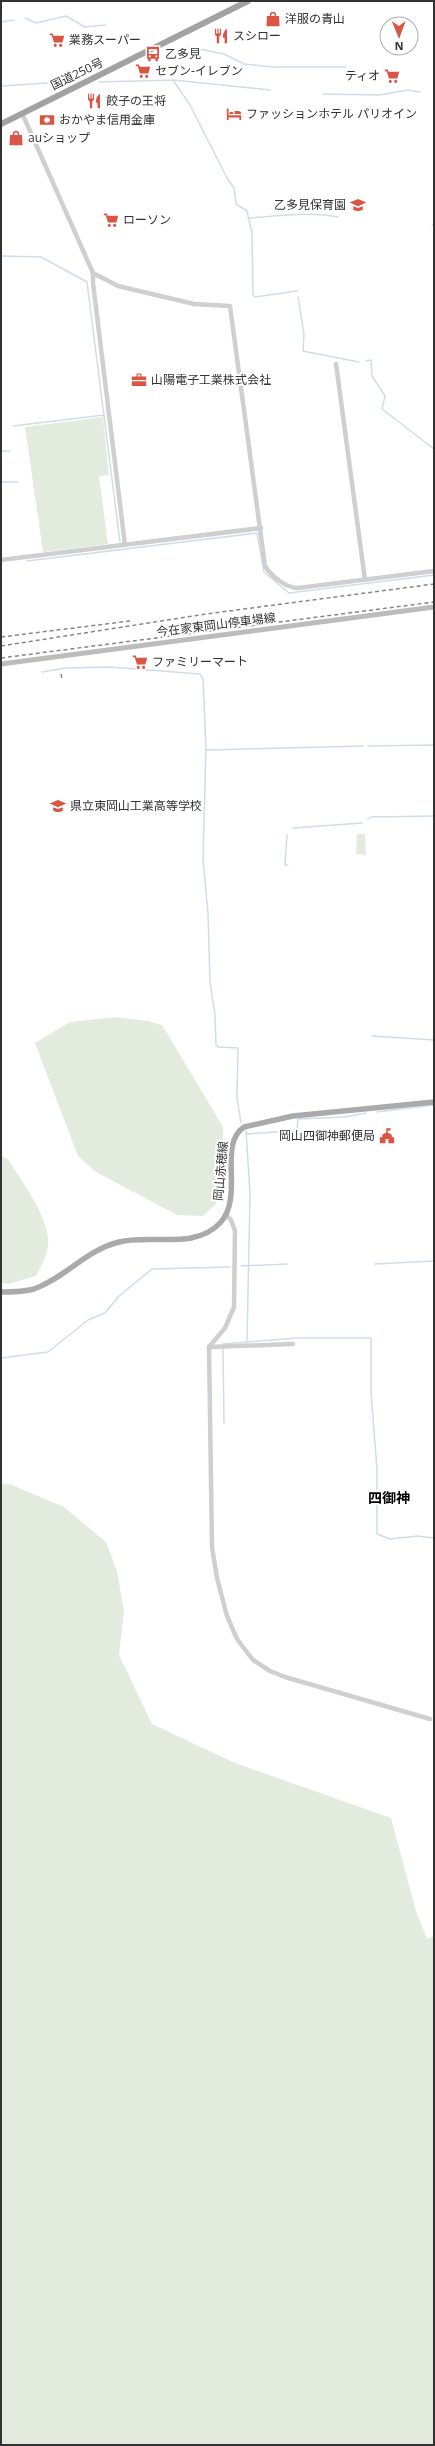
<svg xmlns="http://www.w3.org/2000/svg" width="435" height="2446" viewBox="0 0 435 2446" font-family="'Open Sans','Noto Sans JP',sans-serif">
<rect width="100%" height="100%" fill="#fff"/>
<!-- green -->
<g fill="#e3ebdf">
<polygon points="103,417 109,475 99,476 108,544 43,552 25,427"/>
<polygon points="357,834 365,834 366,855 356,854"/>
<polygon points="115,1017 148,1021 162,1025 223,1127 223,1165 216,1204 203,1216 177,1215 96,1172 78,1156 35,1043 70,1022"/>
<path d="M1,1156L8,1159C21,1180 51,1220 48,1245C47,1256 41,1266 36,1276L9,1284L1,1283Z"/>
<polygon points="1,1483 12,1485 64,1507 106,1542 117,1571 124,1611 119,1655 152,1724 235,1763 391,1818 416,1911 427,1939 434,1936 434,2445 1,2445"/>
</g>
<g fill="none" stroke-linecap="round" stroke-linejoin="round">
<!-- stream -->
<g stroke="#d0dceb" stroke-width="1.5">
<polyline points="25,18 36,23 66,16 85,27 105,25"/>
<polyline points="1,22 14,20"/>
<polyline points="189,47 224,54 244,64 273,67 346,67"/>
<polyline points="173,80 270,90"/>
<polyline points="99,82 173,80 190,105 227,178 234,188 236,204 247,211 252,233 253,295 255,297 297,291"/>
<polyline points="1,86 47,83"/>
<polyline points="323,94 380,95 408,90 420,92"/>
<path d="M248,218C279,216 308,211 338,217"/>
<polyline points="432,225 434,225"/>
<polyline points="1,256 41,257 87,282 120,542"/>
<polyline points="298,297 304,334 303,351 359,362"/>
<polyline points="366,361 371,360 372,376 385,396 382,409 434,449"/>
<polyline points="13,426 104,415"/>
<polyline points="1,451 10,451"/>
<polyline points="1,482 18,482"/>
<polyline points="27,561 257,533 264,572 289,593 434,575"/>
<polyline points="42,672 66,668 110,667 200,674 203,679 206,748 203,860 208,913 210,982 215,1015 216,1045 218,1047 238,1048 237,1098 241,1123"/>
<polyline points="368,746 434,745"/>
<polyline points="206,750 363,746"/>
<polyline points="368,819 371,817 434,816"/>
<polyline points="293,828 362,823"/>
<polyline points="287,835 285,865 288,865"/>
<polyline points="372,1036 434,1040"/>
<polyline points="377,1112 434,1105"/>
<polyline points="294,1130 297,1130 298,1119 344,1117 366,1113"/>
<polyline points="246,1131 250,1194 247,1342 296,1338 371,1338 371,1393 377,1469 377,1534 390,1539 417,1536 434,1538"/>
<polyline points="247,1134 288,1131"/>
<polyline points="375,1264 434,1261"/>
<polyline points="241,1266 287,1264"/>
<polyline points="223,1344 247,1342"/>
<polyline points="223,1349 224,1423"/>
<polyline points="1,1358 48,1352 88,1320 105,1313 119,1296 152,1269 230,1267"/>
</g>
<!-- tertiary -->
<g stroke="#cfcfcf" stroke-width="4.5">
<path d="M22,113L93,273L118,286L194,304L230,306L265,566C271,576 286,588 298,588L434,571"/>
<polyline points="93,273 93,283 125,545"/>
<polyline points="336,364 365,580"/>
<polyline points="1,560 261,528"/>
<polyline points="226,1215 231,1220 235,1231 234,1307 225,1328 209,1347 212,1547 217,1578 227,1616 237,1639 253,1660 270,1671 285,1677 430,1719"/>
<polyline points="209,1347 293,1344"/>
</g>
<!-- secondary -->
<polyline stroke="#bcbcbc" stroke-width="5" points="1,664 434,607"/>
<!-- primary -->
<path stroke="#aaa" stroke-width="5.5" d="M1,1292C12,1292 24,1292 34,1289C65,1278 86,1250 119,1242C151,1234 195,1250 220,1223C245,1196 217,1145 244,1127L293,1116L434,1102"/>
<!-- trunk -->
<polyline stroke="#a2a2a2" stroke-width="6" points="1,124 248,1"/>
<!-- rail -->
<g stroke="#878787" stroke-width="1.5" stroke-dasharray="4 3" stroke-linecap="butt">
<polyline points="1,637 130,621"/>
<polyline points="1,646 206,614 434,584"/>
<polyline points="1,658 434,602"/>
<polyline points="61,674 62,678"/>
</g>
</g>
<!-- icons -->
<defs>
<g id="shop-bare" transform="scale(1.2)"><path d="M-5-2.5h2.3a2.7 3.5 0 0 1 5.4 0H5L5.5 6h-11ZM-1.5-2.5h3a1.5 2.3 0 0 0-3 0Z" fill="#da5544" stroke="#fff" stroke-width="2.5" paint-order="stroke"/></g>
<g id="restaurant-bare" transform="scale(1.2)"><path d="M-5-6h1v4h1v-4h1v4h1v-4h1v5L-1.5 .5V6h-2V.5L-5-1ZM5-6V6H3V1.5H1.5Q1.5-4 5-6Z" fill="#da5544" stroke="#fff" stroke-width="2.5" paint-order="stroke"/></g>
<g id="supermarket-bare" transform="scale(1.2)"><path d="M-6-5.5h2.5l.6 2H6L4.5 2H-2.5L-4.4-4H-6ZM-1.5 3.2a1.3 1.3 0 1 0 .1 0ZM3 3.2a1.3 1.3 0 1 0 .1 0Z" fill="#da5544" stroke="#fff" stroke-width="2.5" paint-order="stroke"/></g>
<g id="bus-bare" transform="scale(1.2)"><path d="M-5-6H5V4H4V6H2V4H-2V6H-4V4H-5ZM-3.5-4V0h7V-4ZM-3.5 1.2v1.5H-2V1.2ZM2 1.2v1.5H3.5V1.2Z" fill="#da5544" stroke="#fff" stroke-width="2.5" paint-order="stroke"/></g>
<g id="hotel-bare" transform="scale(1.2)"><path d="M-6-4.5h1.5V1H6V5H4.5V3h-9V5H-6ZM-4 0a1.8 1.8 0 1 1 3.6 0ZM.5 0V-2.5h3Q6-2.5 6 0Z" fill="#da5544" stroke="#fff" stroke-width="2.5" paint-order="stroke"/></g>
<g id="bank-bare" transform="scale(1.2)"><path d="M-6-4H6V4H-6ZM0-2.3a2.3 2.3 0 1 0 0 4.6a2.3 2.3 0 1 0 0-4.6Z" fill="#da5544" stroke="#fff" stroke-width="2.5" paint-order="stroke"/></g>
<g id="school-bare" transform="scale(1.2)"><path d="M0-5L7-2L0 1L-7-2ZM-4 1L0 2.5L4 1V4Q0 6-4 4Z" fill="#da5544" stroke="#fff" stroke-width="2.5" paint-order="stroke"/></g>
<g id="office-bare" transform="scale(1.2)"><path d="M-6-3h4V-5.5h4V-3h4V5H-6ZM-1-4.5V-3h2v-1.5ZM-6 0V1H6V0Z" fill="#da5544" stroke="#fff" stroke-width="2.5" paint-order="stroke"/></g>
<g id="civic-bare" transform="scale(1.2)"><path d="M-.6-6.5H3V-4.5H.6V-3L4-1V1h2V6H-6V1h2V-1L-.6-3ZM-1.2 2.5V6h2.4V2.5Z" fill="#da5544" stroke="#fff" stroke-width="2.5" paint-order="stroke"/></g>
</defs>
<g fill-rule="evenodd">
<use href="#shop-bare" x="273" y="19"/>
<use href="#restaurant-bare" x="221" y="36"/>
<use href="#supermarket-bare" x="57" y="40"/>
<use href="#bus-bare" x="153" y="54"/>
<use href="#supermarket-bare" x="143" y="71"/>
<use href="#supermarket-bare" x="392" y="76"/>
<use href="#restaurant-bare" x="94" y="101"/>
<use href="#hotel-bare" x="234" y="114"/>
<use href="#bank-bare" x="47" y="120"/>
<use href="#shop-bare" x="16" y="138"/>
<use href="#school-bare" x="358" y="205"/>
<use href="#supermarket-bare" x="111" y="220"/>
<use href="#office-bare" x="139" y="380"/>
<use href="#supermarket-bare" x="140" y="662"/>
<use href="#school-bare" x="58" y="806"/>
<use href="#civic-bare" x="387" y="1136"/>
</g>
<g text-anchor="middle" stroke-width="4" stroke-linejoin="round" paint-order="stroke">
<!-- poi labels -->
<g font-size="12" fill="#323232" stroke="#fff" text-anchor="start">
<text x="285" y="23">洋服の青山</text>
<text x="233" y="40">スシロー</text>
<text x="69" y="44">業務スーパー</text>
<text x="165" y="58">乙多見</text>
<text x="155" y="75">セブン-イレブン</text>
<text x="380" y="80" text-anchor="end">ティオ</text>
<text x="106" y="105">餃子の王将</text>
<text x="246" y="118">ファッションホテル パリオイン</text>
<text x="59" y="124">おかやま信用金庫</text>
<text x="28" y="142">auショップ</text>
<text x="346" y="209" text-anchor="end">乙多見保育園</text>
<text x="123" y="224">ローソン</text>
<text x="151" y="384">山陽電子工業株式会社</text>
<text x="152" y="666">ファミリーマート</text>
<text x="70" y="810">県立東岡山工業高等学校</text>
<text x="375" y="1140" text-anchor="end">岡山四御神郵便局</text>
</g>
<!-- street labels -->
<g font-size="12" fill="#323232" stroke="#fff">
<text transform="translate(77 74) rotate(-26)" y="4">国道250号</text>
<text transform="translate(216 625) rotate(-7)" y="4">今在家東岡山停車場線</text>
<text transform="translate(221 1171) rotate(-85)" y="4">岡山赤穂線</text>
</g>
<!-- quarter labels -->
<g font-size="14" font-weight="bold" fill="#000" stroke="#fff">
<text x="389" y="1503">四御神</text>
</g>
</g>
<!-- border -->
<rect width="435" height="2446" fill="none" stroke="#323232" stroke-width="4"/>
<!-- north arrow -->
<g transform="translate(399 36) rotate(179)"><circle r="19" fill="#ffffff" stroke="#adadad"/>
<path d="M0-3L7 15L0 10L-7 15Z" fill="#da5544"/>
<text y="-6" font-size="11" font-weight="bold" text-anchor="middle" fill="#323232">N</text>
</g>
</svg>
